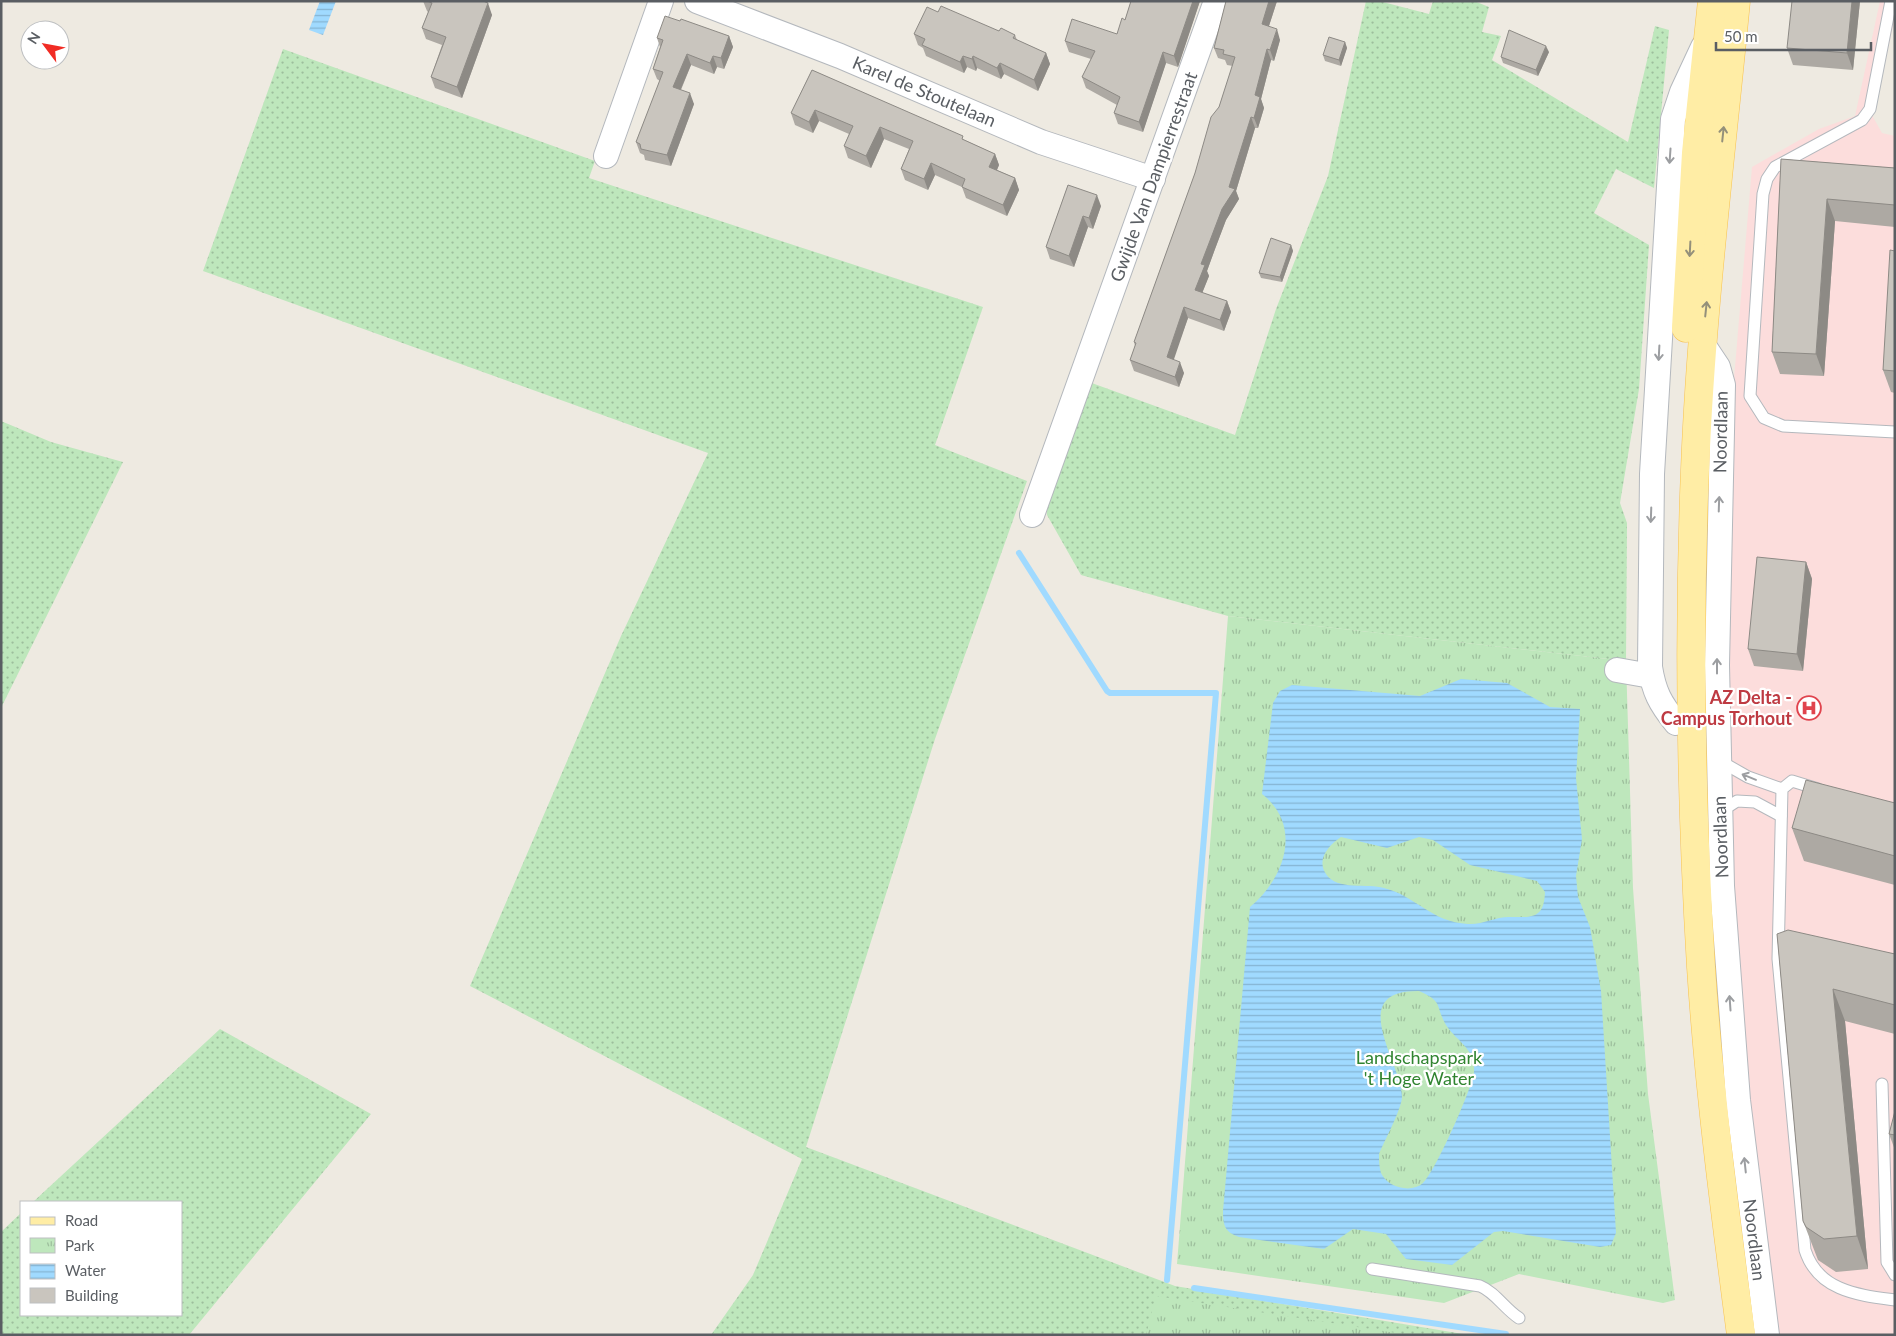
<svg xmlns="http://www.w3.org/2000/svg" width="1896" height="1336" viewBox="0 0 1896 1336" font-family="Lato,sans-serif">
<defs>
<pattern id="grass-dots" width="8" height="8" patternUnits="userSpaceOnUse" patternTransform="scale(1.25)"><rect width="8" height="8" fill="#bee7bc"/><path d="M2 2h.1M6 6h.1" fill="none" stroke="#9dbe9c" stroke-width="1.8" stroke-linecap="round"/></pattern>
<pattern id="park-tufts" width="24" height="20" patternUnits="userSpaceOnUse" patternTransform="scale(1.25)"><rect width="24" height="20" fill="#bee7bc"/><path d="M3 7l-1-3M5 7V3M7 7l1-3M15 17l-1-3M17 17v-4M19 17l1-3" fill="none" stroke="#9dbe9c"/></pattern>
<pattern id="water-rules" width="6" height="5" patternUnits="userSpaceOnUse" patternTransform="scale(1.25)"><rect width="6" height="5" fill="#a0daff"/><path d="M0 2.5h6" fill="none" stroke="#85b4d2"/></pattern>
</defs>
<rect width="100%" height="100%" fill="#eeeae1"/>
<!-- medical -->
<polygon fill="#fcdddc" points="1880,1 1895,1 1895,17 1873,117 1882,133 1895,136 1895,1335 1774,1335 1757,1210 1724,758 1728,449 1752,167 1819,129 1855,116"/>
<!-- grass -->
<g fill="url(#grass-dots)">
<polygon points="1366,1 1379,1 1429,14 1433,1 1474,1 1489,7 1482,32 1501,36 1492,60 1628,142 1655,26 1669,30 1654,188 1616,169 1594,213 1649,245 1639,389 1620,503 1627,523 1626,661 1228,616 1081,575 1047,515 1046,504 1089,382 1235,435 1276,309 1328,176"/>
<polygon points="283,49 595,161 589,178 983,307 935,445 1027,481 935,739 806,1147 1175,1286 1469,1335 711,1335 753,1275 802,1159 470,986 621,636 708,453 203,271"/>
<polygon points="1,421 51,442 123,462 1,708"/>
<polygon points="220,1029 371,1114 189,1335 1,1335 1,1232 21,1213 21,1315 181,1315 181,1202 33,1202"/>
</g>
<!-- park -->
<g fill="url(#park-tufts)">
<polygon points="1228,616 1626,661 1633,888 1648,1094 1675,1300 1663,1303 1519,1274 1444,1303 1177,1264"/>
<polygon points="1156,1296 1409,1335 1146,1335"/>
</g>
<!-- water -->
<g fill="url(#water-rules)" fill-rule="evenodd">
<polygon points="320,1 336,1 323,35 309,30"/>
<path d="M1461,679L1507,683L1550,707L1580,709L1576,778L1582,839L1576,876L1578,897L1590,927L1601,991L1616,1233L1611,1245L1600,1247L1503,1231L1494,1232L1452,1265L1406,1259L1386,1234L1353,1229L1324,1249L1239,1237C1225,1232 1223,1226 1223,1211L1250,907C1285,878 1303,826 1262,794L1273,703L1280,691L1292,685L1420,696ZM1341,837L1387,848L1419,837L1433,840L1470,865L1537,881L1545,892C1544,920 1531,917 1509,917C1495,917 1482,925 1468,924C1431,922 1416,896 1384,888C1368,883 1337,891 1326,874C1316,859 1329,845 1341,837ZM1419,991C1444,1002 1435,1006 1446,1025C1454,1038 1469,1045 1473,1061C1474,1064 1474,1069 1474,1072C1472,1089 1435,1172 1423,1183C1411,1194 1387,1187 1381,1173C1379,1167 1379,1160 1379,1154C1384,1142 1402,1108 1402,1097C1402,1063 1344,990 1419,991Z"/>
</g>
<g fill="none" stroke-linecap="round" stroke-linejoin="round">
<!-- stream -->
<g stroke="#a0daff" stroke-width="6">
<polyline points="1019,553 1107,691 1110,693 1216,693 1167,1280"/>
<polyline points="1194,1288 1506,1334"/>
</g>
<!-- lane casing -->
<g stroke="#b4b8bd" stroke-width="13">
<g id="lane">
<polyline points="1891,1 1870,109 1862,120 1775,167 1767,179 1763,194 1750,396 1764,418 1783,426 1895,432"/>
<polyline points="1720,761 1748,777 1782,789"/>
<path d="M1818,789L1792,781L1782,789L1778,959L1805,1250C1818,1291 1858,1295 1895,1300"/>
<polyline points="1720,812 1737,801 1755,802 1781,816"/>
<polyline points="1882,1084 1887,1262 1895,1275"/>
<path d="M1372,1269L1480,1286C1495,1292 1505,1309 1519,1318"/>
</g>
</g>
<!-- street casing -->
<g stroke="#b4b8bd" stroke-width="26">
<g id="street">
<polyline points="697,1 840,56 1041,142 1153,179"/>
<polyline points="606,156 661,1"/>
<polyline points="1702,343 1718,367 1723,385 1717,665 1722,886 1738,1100 1767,1335"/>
<polyline points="1032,515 1216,1"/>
<polyline points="1617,670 1651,676"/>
<path d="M1676,723C1660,703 1654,692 1650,667L1652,474L1673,119L1682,92L1703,47"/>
</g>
</g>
<!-- primary casing -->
<g stroke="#f8c250" stroke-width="29">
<g id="primary">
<path d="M1736,1C1721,157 1701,313 1695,470C1688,636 1691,802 1701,967C1709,1090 1725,1213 1741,1335"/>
<polyline points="1686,328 1696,153 1712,1"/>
</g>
</g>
<!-- lane -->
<use href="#lane" stroke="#fff" stroke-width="11"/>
<!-- street -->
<use href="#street" stroke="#fff" stroke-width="24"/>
<!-- primary -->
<use href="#primary" stroke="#ffeda5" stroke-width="28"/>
</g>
<!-- wall -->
<g fill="#ada9a3">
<polygon points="423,1 483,1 492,15 462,98 435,88 431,77 442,45 426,39 422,28 428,12 427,11"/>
<polygon points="1131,1 1200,1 1178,67 1166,63 1143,132 1118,124 1114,113 1117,105 1086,88 1082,77 1091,59 1069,52 1065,41 1117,34 1125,20"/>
<polygon points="1226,1 1277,1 1269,26 1280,40 1274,61 1271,60 1261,99 1264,108 1258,128 1255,128 1236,191 1239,199 1226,220 1215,249 1207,271 1209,276 1202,293 1227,301 1231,312 1224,331 1188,318 1173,359 1184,373 1179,387 1134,371 1130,360 1135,346 1134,342 1219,107 1233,66 1227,65 1225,60 1218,58 1214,48"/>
<polygon points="1860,1 1853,70 1793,65 1787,48"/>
<polygon points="938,12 999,31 1015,35 1017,40 1046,53 1050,64 1038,91 1004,74 1001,79 977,68 976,71 967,67 964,73 926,56 923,48 918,45 914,34"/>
<polygon points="729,36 733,47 724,69 717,67 714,74 691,65 681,90 694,104 671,166 645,160 644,155 640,153 636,142 660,81 657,79 653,69 660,47 657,38"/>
<polygon points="1345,42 1347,48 1341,66 1325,61 1323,55"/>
<polygon points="1549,52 1538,76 1503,63 1501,57"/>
<polygon points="812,70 995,154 999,165 997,170 1015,178 1019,190 1007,216 966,198 962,187 935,175 928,190 905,180 901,169 909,149 884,139 871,168 848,158 844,146 849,134 819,121 813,133 795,125 791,113"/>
<polygon points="1781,159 1895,168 1895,227 1835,221 1824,376 1780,374 1772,352"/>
<polygon points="1068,185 1101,206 1093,229 1088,227 1074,267 1050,259 1046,247"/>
<polygon points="1291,245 1293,251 1282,282 1261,278 1259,273"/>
<polygon points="1895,251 1895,393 1891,392 1883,370"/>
<polygon points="1806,562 1812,579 1803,671 1754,666 1748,649"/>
<polygon points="1895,803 1895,885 1804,861 1792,828"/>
<polygon points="1777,934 1895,954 1895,1034 1845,1021 1868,1269 1836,1272 1818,1260 1803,1221"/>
<polygon points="1895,1111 1895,1150 1889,1134"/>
</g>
<!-- shaded-wall -->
<g fill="#8d8a85">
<polygon points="1193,1 1200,1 1178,67 1174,56"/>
<polygon points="1269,1 1277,1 1266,35 1262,24"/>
<polygon points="1852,1 1860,1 1853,70 1847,53"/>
<polygon points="488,3 492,15 462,98 457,87"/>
<polygon points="1277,29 1280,40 1274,61 1270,50"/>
<polygon points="729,36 733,47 724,69 721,58"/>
<polygon points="1345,42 1347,48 1341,66 1339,60"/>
<polygon points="1546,46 1549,52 1538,76 1536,70"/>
<polygon points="1267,49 1271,60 1261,99 1264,108 1258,128 1254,118 1255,95"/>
<polygon points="1163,52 1166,63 1143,132 1139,122"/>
<polygon points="1046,53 1050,64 1038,91 1034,80"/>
<polygon points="687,54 691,65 677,98 673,87"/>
<polygon points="713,56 717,67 714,74 710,63"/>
<polygon points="963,56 967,67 964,73 960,62"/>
<polygon points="973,56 977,68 976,71 972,59"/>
<polygon points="1000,63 1004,74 1001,79 997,68"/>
<polygon points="690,93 694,104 671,166 667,155"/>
<polygon points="815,110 819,121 813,133 809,122"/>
<polygon points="1251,117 1255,128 1236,191 1239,199 1226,220 1215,249 1207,271 1209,276 1199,301 1195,290 1201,264 1229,187"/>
<polygon points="880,127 884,139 871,168 866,156"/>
<polygon points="995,154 999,165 993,179 989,167"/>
<polygon points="931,163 935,175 928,190 924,179"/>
<polygon points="1015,178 1019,190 1007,216 1003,205"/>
<polygon points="1097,195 1101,206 1093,229 1089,218"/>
<polygon points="1827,199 1835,221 1824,376 1816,354"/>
<polygon points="1083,216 1088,227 1074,267 1069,256"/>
<polygon points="1291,245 1293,251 1282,282 1280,277"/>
<polygon points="1227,301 1231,312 1224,331 1220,320"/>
<polygon points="1184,307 1188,318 1171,368 1167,357"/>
<polygon points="1180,362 1184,373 1179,387 1175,377"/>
<polygon points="1806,562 1812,579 1803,671 1797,654"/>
<polygon points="1833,989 1845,1021 1868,1269 1857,1236"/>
</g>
<!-- building -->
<g fill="#c9c5be" stroke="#8d8a85">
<polygon points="427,1 483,1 488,3 457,87 431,77 446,37 422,28 432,3"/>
<polygon points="1131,1 1193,1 1174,56 1163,52 1139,122 1114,113 1120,97 1082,77 1095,51 1065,41 1072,19 1117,34 1122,18 1125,20"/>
<polygon points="1226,1 1269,1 1262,24 1277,29 1270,50 1267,49 1255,95 1260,97 1254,118 1251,117 1229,187 1235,189 1222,209 1211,238 1201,264 1205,265 1195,290 1227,301 1220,320 1184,307 1167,357 1180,362 1175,377 1130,360 1136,343 1134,342 1195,173 1211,117 1219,107 1235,57 1223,54 1224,50 1214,48"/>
<polygon points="1792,1 1852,1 1847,53 1787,48"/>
<polygon points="941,6 999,31 1001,28 1015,35 1013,38 1046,53 1034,80 1000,63 997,68 973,56 972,59 963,56 960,62 922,45 925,39 914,34 927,7 938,12"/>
<polygon points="665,16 680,21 681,19 729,36 721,58 713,56 710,63 687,54 673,87 690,93 667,155 641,149 640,144 636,142 663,72 653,69 663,40 657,38"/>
<polygon points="1509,30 1546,46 1536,70 1501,57"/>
<polygon points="1329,37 1345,42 1339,60 1323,55"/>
<polygon points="812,70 963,136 962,139 995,154 989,167 1015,178 1003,205 962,187 965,179 931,163 924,179 901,169 913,141 880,127 866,156 844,146 853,126 815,110 809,122 791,113"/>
<polygon points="1781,159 1895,168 1895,205 1827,199 1816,354 1772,352"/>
<polygon points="1068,185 1097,195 1089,218 1083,216 1069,256 1046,247"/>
<polygon points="1271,238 1291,245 1280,277 1259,273"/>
<polygon points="1890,250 1895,251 1895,371 1883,370"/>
<polygon points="1757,557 1806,562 1797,654 1748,649"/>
<polygon points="1806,780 1895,803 1895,856 1792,828"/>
<polygon points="1788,930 1895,954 1895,1005 1833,989 1857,1236 1824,1239 1806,1227 1803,1221 1777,934"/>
<polygon points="1895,1111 1895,1135 1889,1134"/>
</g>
<!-- one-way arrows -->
<defs><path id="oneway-shaft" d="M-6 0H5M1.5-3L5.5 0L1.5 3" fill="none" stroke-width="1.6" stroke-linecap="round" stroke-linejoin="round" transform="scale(1.25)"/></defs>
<g stroke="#94907a">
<use href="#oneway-shaft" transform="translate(1723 134) rotate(-84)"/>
<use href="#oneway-shaft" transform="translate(1690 249) rotate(93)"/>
<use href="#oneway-shaft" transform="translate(1706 309) rotate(-84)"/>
</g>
<g stroke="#9c9ea1">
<use href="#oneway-shaft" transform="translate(1670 156) rotate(94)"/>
<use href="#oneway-shaft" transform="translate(1659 353) rotate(93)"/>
<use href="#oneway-shaft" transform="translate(1719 504) rotate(-88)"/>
<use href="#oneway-shaft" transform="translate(1651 515) rotate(92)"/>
<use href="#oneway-shaft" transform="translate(1717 666) rotate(-90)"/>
<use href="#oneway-shaft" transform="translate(1749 777) rotate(-158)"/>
<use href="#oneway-shaft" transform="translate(1730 1003) rotate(-94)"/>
<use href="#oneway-shaft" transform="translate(1745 1165) rotate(-96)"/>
</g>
<!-- icons -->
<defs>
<g id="hospital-ring" transform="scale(1.25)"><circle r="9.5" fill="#fff" stroke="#e0444e" stroke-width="1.5"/><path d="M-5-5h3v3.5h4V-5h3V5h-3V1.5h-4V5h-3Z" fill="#e0444e"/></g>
</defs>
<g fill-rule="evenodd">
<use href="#hospital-ring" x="1809" y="708"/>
</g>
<g text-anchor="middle" stroke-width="4.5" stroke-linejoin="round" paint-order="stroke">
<!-- street labels -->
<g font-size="18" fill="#5a5e63" stroke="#fff">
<text transform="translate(924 92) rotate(23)" y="6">Karel de Stoutelaan</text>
<text transform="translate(1154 177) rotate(-70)" y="6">Gwijde Van Dampierrestraat</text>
<text transform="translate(1721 432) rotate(-89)" y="6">Noordlaan</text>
<text transform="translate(1721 837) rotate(-92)" y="6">Noordlaan</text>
<text transform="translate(1754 1240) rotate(83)" y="6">Noordlaan</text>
</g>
<!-- health labels -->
<g font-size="18" font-weight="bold" fill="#be3a42" stroke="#fff" text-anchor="end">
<text x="1792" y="704">AZ Delta -<tspan x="1792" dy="21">Campus Torhout</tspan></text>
</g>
<!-- park labels -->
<g font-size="18" fill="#308430" stroke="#fff">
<text x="1419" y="1064">Landschapspark<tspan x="1419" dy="21">'t Hoge Water</tspan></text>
</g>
</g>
<!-- border -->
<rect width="1896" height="1336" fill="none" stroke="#5a5e63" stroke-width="5"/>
<!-- legend -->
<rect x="20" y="1201" width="162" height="115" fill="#ffffff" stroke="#bdbfc1"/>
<rect x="30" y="1217" width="25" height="8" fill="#ffeda5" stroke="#bdbfc1"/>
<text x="65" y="1226" font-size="15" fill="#5a5e63">Road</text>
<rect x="30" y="1238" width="25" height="15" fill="url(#park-tufts)" stroke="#bdbfc1"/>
<text x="65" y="1251" font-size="15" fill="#5a5e63">Park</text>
<rect x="30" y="1264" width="25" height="15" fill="url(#water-rules)" stroke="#bdbfc1"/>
<text x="65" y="1276" font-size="15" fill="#5a5e63">Water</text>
<rect x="30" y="1288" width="25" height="15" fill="#c9c5be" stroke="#bdbfc1"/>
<text x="65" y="1301" font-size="15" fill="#5a5e63">Building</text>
<!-- north arrow -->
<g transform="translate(45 45) rotate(302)"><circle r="24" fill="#ffffff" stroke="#bdbfc1"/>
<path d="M0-4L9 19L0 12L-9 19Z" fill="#f12c24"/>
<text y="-8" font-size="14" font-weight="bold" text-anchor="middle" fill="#5a5e63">N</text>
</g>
<!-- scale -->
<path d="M1716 42v8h155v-8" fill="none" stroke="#5a5e63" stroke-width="2.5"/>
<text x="1724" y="42" font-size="15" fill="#5a5e63" stroke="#ffffff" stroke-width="4" paint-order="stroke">50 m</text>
</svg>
